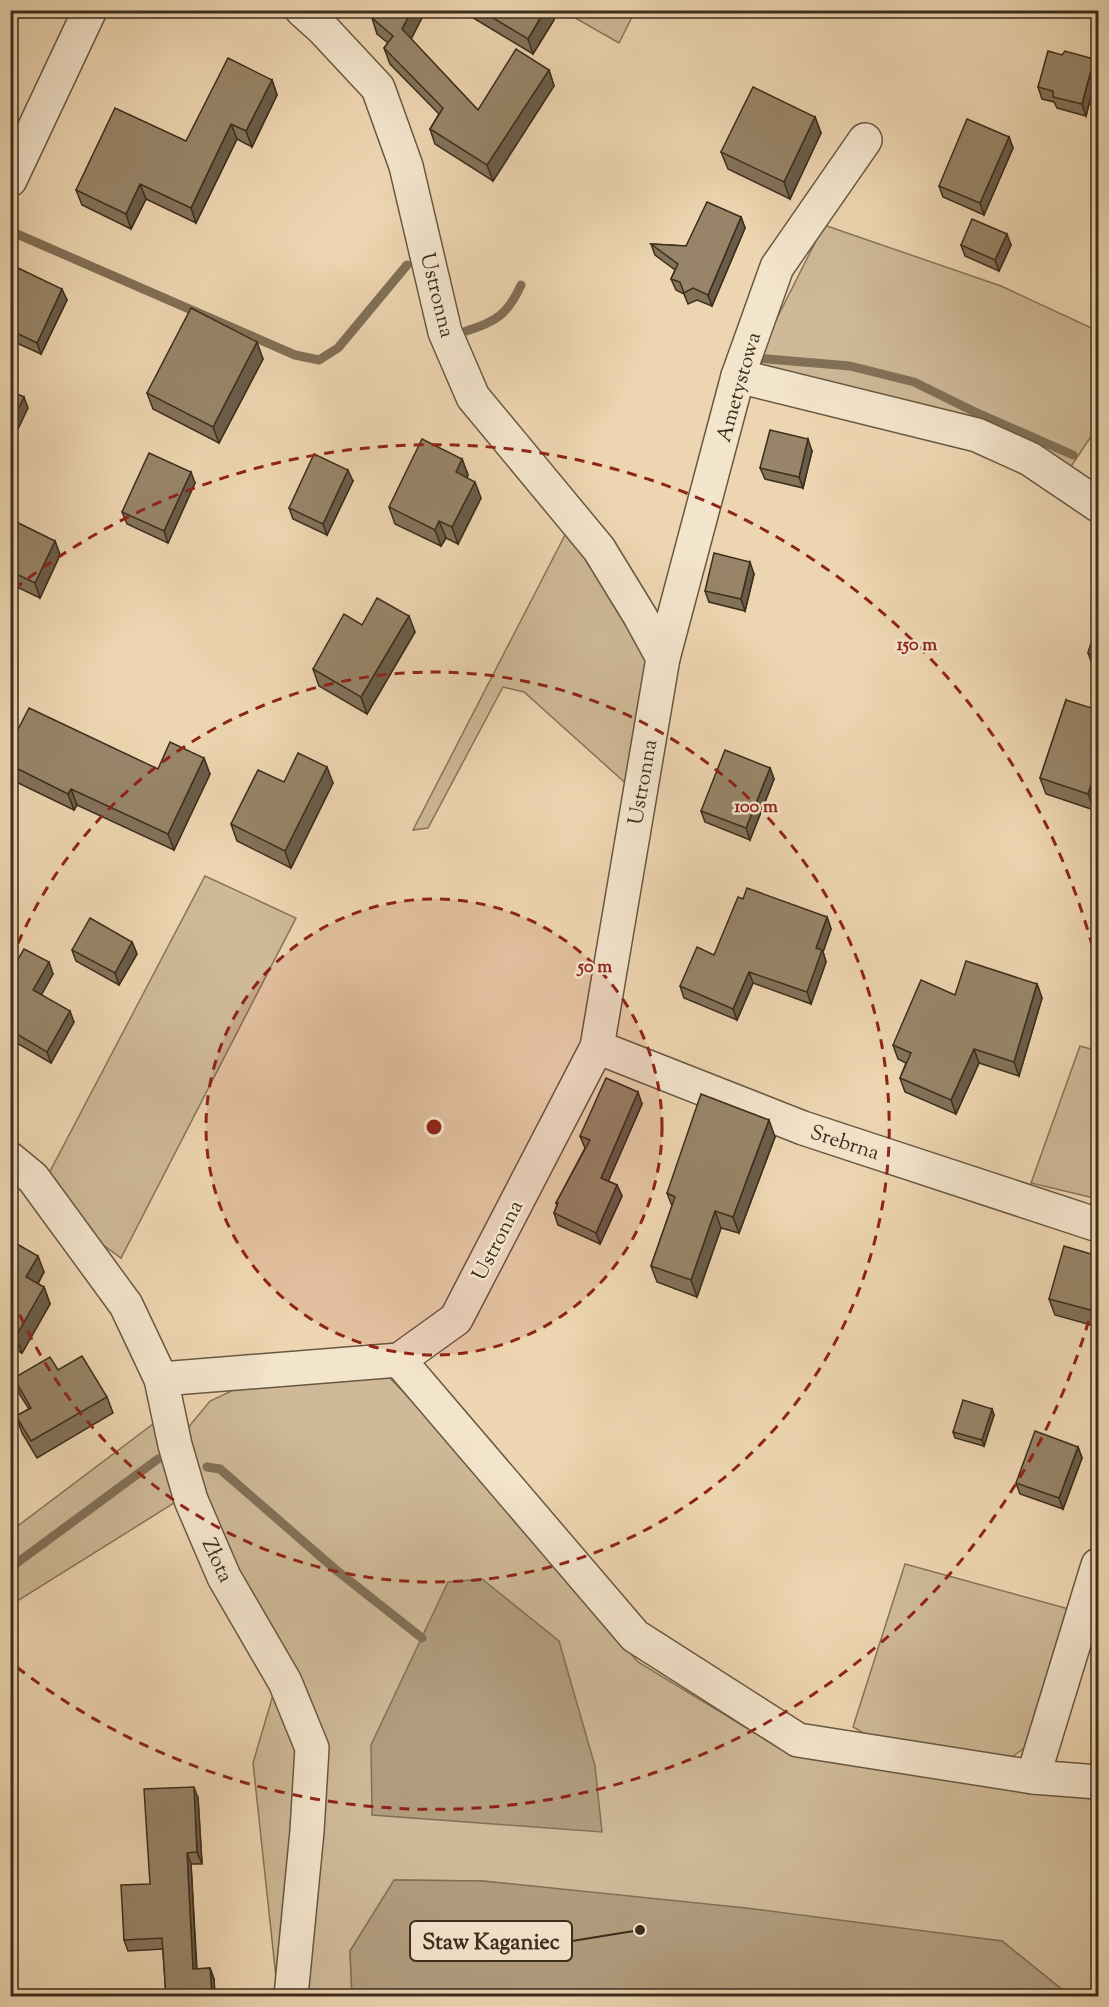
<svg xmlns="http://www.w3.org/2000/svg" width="1109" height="2007" viewBox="0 0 1109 2007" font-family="'Sorts Mill Goudy',serif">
<rect width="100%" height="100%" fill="#edd5b1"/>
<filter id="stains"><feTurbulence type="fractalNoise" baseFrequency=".00333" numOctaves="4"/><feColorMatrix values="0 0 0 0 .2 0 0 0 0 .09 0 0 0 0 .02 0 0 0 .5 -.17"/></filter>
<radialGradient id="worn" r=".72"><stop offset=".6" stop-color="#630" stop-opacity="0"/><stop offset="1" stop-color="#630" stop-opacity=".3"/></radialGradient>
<!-- green -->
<g fill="#cfb998" stroke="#86745a" stroke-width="1.5">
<polygon points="563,11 635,11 619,43"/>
<polygon points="824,225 1001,286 1098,331 1098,426 1068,471 1038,443 984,421 759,365 771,330"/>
<polygon points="566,533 604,579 635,626 649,670 631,788 524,692 503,687 428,828 413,830"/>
<polygon points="205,876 296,918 121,1258 87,1233 46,1179"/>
<polygon points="1080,1046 1098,1051 1098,1199 1031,1183"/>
<polygon points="388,1376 460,1451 494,1495 638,1662 781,1749 1098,1800 1098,1996 1070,1996 1002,1941 483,1881 395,1880 350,1951 352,1996 278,1996 253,1763 275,1688 203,1503 187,1429 210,1401 244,1385"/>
<polygon points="157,1421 182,1498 11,1605 11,1531"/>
<polygon points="905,1564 1076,1611 1035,1740 1008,1760 867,1735 853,1727"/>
</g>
<!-- water -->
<g fill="#b19c7e" stroke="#827057" stroke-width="1.5">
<polygon points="482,1579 559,1641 595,1766 602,1832 372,1815 371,1745 448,1582"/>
<polygon points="394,1880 483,1881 746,1908 1002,1941 1070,1996 352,1996 350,1951"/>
</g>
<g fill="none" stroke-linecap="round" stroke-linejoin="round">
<!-- stream -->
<g stroke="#827057" stroke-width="9">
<polyline points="10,231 295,355 319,360 338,348 407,265"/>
<path d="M466,331C496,322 508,314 521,285"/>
<polyline points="757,358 850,366 914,382 973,411 1073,455"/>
<polyline points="207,1467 220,1469 336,1570 422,1638"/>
<polyline points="10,1568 158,1459"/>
</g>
<!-- minor casing -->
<g stroke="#685841" stroke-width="36">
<g id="minor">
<polyline points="10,180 90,10"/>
<polyline points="738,376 977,435 1030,459 1098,505"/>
<polyline points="663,658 738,376 777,267 865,140"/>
<polyline points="597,1047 803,1128 1098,1225"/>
<polyline points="10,1159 33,1178 126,1305 161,1379 175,1445 191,1500 224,1577 285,1682 312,1748 307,1831 291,1996"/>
<polyline points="399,1360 635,1636 798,1740 1033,1777 1098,1782"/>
<polyline points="161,1379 399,1360 456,1319 597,1047 663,658 640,616 599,549 473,397 445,332 406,166 378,88 323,29 302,10"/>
<polyline points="1033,1777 1098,1565"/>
</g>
</g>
<!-- minor -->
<use href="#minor" stroke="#f3e4cc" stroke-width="33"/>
</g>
<!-- wall -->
<g fill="#83725a" stroke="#3c2e1c" stroke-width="1.5">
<polygon points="376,10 426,10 411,39 478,110 549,70 554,86 493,181 435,144 430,129 439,114 390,64 384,48 388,43 377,34 372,18"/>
<polygon points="460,10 550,10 554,20 533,54"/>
<polygon points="1062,55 1094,59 1098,70 1086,116 1057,108 1054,102 1042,99 1038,87"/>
<polygon points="272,80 277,95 252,147 237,139 196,223 146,199 131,229 82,205 76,190 186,141"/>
<polygon points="815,117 821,133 790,199 728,169 721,152"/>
<polygon points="1009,137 1013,148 984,215 943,197 939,186"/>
<polygon points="741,217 745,228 712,306 697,300 688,304 684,294 676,290 671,279 675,270 655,255 651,244 686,246"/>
<polygon points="961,245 1011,245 999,271 965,256"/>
<polygon points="10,284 67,300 41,354 10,340"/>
<polygon points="263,359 219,443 153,409 147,393"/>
<polygon points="812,451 803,488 765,479 760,468"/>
<polygon points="462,459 468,475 467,478 481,498 458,544 446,538 441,546 395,524 389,507"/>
<polygon points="353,481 327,535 293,519 289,508"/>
<polygon points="195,483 168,543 127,524 122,512"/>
<polygon points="10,519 55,541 60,555 40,598 17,587 10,601"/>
<polygon points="754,574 745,611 709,602 705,591"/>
<polygon points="1098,622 1098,666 1092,664 1088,653"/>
<polygon points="362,625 415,632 367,714 319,686 313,669"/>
<polygon points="1066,700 1094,810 1046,794 1040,778"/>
<polygon points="10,745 158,769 210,774 174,850 77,805 74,810 10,779"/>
<polygon points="770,768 774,779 750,840 705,822 701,811"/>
<polygon points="284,782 333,783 291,868 237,841 231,824"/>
<polygon points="743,899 827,917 831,929 823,952 826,962 811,1004 753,983 737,1020 684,998 680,986 714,955"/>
<polygon points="132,942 137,954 119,985 76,961 72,950"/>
<polygon points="10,973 53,974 41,994 74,1022 51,1063 10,1039"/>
<polygon points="1037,984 1042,998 1019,1076 979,1063 956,1114 905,1092 900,1078 906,1063 898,1059 893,1045 955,995"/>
<polygon points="642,1104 608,1181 617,1185 622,1196 600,1244 558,1225 554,1213 557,1205 556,1203 585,1148 580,1136"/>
<polygon points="775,1137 739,1233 721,1228 697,1297 657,1282 651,1266 672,1206 667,1193"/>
<polygon points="10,1240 44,1272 38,1284 44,1287 50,1304 22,1353 10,1347"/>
<polygon points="1098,1256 1098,1327 1055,1315 1049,1299"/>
<polygon points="58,1370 107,1397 113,1413 37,1458 22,1433 16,1416 29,1409 20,1395 14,1378"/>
<polygon points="992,1409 994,1415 984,1446 955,1438 953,1432"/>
<polygon points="1078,1447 1082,1458 1063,1509 1020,1494 1016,1483"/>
<polygon points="198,1798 202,1864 191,1864 197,1969 210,1968 214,1979 215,1996 166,1996 163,1949 128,1951 124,1940 150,1884"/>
</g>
<!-- shaded-wall -->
<g fill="#6a5d4a" stroke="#3c2e1c" stroke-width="1.5">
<polygon points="412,10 426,10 408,45 402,29"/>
<polygon points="545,10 550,10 554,20 533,54 528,39"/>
<polygon points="1094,59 1098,70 1086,116 1082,104"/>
<polygon points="549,70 554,86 493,181 487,165"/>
<polygon points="272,80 277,95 252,147 246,131"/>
<polygon points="815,117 821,133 790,199 784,182"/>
<polygon points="231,124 237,139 196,223 191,208"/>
<polygon points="1009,137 1013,148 984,215 980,203"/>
<polygon points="140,184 146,199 131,229 126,214"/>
<polygon points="741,217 745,228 712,306 708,295"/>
<polygon points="1007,234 1011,245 999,271 995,260"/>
<polygon points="62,289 67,300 41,354 37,343"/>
<polygon points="257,342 263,359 219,443 213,427"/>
<polygon points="24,397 28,408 10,446 10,425"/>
<polygon points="808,439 812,451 803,488 799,477"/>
<polygon points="462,459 468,475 462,489 456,472"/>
<polygon points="348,470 353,481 327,535 323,524"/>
<polygon points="191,472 195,483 168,543 164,531"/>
<polygon points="475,482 481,498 458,544 452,527"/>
<polygon points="439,521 446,538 441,546 435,530"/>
<polygon points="55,541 60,555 40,598 35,583"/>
<polygon points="750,562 754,574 745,611 741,599"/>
<polygon points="12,572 17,587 10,601 10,575"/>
<polygon points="409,616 415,632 367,714 361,697"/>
<polygon points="204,758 210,774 174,850 168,834"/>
<polygon points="1098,763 1098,798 1094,810 1088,794"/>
<polygon points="327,767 333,783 291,868 285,851"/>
<polygon points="770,768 774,779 750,840 746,828"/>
<polygon points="71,789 77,805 74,810 68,794"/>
<polygon points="827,917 831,929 823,952 826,962 811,1004 807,992 816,948"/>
<polygon points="132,942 137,954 119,985 115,973"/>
<polygon points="49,962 53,974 38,1001 33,990"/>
<polygon points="749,972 753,983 737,1020 733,1009"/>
<polygon points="1037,984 1042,998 1019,1076 1014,1062"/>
<polygon points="70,1011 74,1022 51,1063 47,1052"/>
<polygon points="974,1049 979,1063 956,1114 951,1100"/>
<polygon points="638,1092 642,1104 605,1189 601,1178"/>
<polygon points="769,1120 775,1137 739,1233 733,1217"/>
<polygon points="617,1185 622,1196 600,1244 596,1233"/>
<polygon points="715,1211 721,1228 697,1297 691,1280"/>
<polygon points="38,1256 44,1272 32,1294 26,1277"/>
<polygon points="44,1287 50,1304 22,1353 16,1336"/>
<polygon points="992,1409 994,1415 984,1446 982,1440"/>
<polygon points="1078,1447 1082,1458 1063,1509 1059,1498"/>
<polygon points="194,1787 198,1798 202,1864 197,1852"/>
<polygon points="187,1853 191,1864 197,1981 193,1969"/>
<polygon points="210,1968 214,1979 215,1996 212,1996"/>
</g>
<!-- building -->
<g fill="#988569" stroke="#3c2e1c" stroke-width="1.5">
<polygon points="376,10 412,10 402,29 478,110 516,49 549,70 487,165 430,129 443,108 384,48 393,36 372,18"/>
<polygon points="480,10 545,10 528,39"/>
<polygon points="1048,51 1062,55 1065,51 1094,59 1082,104 1053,97 1053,91 1038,87"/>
<polygon points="228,58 272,80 246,131 231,124 191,208 140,184 126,214 76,190 115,108 186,141"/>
<polygon points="753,87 815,117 784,182 721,152"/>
<polygon points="967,119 1009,137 980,203 939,186"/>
<polygon points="707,202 741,217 708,295 693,288 684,293 680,282 671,279 678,264 651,244 686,246"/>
<polygon points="972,219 1007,234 995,260 961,245"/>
<polygon points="18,268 62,289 37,343 10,330 10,284"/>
<polygon points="191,308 257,342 213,427 147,393"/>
<polygon points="10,391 24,397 10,425"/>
<polygon points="770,430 808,439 799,477 760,468"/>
<polygon points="422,439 462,459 456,472 475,482 452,527 439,521 435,530 389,507"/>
<polygon points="149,453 191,472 164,531 122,512"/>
<polygon points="314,454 348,470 323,524 289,508"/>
<polygon points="10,519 55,541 35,583 12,572 10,575"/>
<polygon points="714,553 750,562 741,599 705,591"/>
<polygon points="377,598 409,616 361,697 313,669 344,614 362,625"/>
<polygon points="1098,622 1098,656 1088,653"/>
<polygon points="1066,700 1098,710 1098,763 1088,794 1040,778"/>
<polygon points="29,708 158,769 170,742 204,758 168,834 71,789 68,794 10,765 10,745"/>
<polygon points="725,750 770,768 746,828 701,811"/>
<polygon points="298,753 327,767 285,851 231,824 258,770 284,782"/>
<polygon points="747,888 827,917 816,948 822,950 807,992 749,972 733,1009 680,986 697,947 714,955 738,897 743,899"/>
<polygon points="90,918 132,942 115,973 72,950"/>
<polygon points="24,949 49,962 33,990 70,1011 47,1052 10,1030 10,1012 12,1008 10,1008 10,973"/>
<polygon points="966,961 1037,984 1014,1062 974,1049 951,1100 900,1078 911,1053 893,1045 921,980 955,995"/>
<polygon points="606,1078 638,1092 601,1178 617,1185 596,1233 554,1213 558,1203 556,1203 590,1140 580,1136"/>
<polygon points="701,1094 769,1120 733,1217 715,1211 691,1280 651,1266 675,1197 667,1193"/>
<polygon points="10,1240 38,1256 26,1277 44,1287 16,1336 10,1334"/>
<polygon points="1064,1246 1098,1256 1098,1312 1049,1299"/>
<polygon points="82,1356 107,1397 31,1441 16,1416 31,1408 14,1378 50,1357 58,1370"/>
<polygon points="963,1400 992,1409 982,1440 953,1432"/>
<polygon points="1035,1431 1078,1447 1059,1498 1016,1483"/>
<polygon points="194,1787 197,1852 187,1853 193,1969 210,1968 212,1996 166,1996 162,1938 124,1940 121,1885 150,1884 144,1789"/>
</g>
<!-- distance rings -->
<circle cx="434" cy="1127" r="228" fill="#8f2418" fill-opacity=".12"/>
<g fill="none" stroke="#8f2418" stroke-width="3" stroke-dasharray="10 8">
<circle cx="434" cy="1127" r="228"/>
<path d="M11 960A455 455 0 1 1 11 1294"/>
<path d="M1098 1286A683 683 0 0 1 14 1665M14 589A683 683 0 0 1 1098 968"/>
</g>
<g text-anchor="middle" stroke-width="5" stroke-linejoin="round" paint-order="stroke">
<!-- street labels -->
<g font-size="21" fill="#3c2e1c" stroke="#f3e4cc">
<text transform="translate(438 295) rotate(76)" y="7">Ustronna</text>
<text transform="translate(738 387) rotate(-74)" y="7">Ametystowa</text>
<text transform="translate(642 782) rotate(-80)" y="7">Ustronna</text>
<text transform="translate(845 1142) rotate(18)" y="7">Srebrna</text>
<text transform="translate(497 1240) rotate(-63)" y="7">Ustronna</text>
<text transform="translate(218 1560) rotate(65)" y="7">Złota</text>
</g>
</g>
<circle cx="434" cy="1127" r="9" fill="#8f2418" stroke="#f3e4cc" stroke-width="3"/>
<g font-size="18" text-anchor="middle" font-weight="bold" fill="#8f2418" stroke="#f3e4cc" stroke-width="5" stroke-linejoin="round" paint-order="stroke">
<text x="917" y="650">150 m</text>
<text x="756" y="812">100 m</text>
<text x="595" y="972">50 m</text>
</g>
<!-- callouts -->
<path fill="none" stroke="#3c2e1c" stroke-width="2" d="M640 1930L572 1941"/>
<circle fill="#3c2e1c" stroke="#f3e4cc" stroke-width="2" cx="640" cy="1930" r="6"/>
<rect fill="#f3e4cc" stroke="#3c2e1c" stroke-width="2" x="410" y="1921" width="162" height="40" rx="6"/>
<g font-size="22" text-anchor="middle" font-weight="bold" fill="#3c2e1c">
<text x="491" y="1949">Staw Kaganiec</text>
</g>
<!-- margin -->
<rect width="1109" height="2007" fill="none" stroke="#edd5b1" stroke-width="36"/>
<rect x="12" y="12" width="1085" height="1983" fill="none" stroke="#3c2e1c" stroke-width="3"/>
<rect x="18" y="18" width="1073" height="1971" fill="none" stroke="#3c2e1c" stroke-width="1.5"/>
<rect width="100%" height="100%" filter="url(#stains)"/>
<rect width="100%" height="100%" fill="url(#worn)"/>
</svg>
